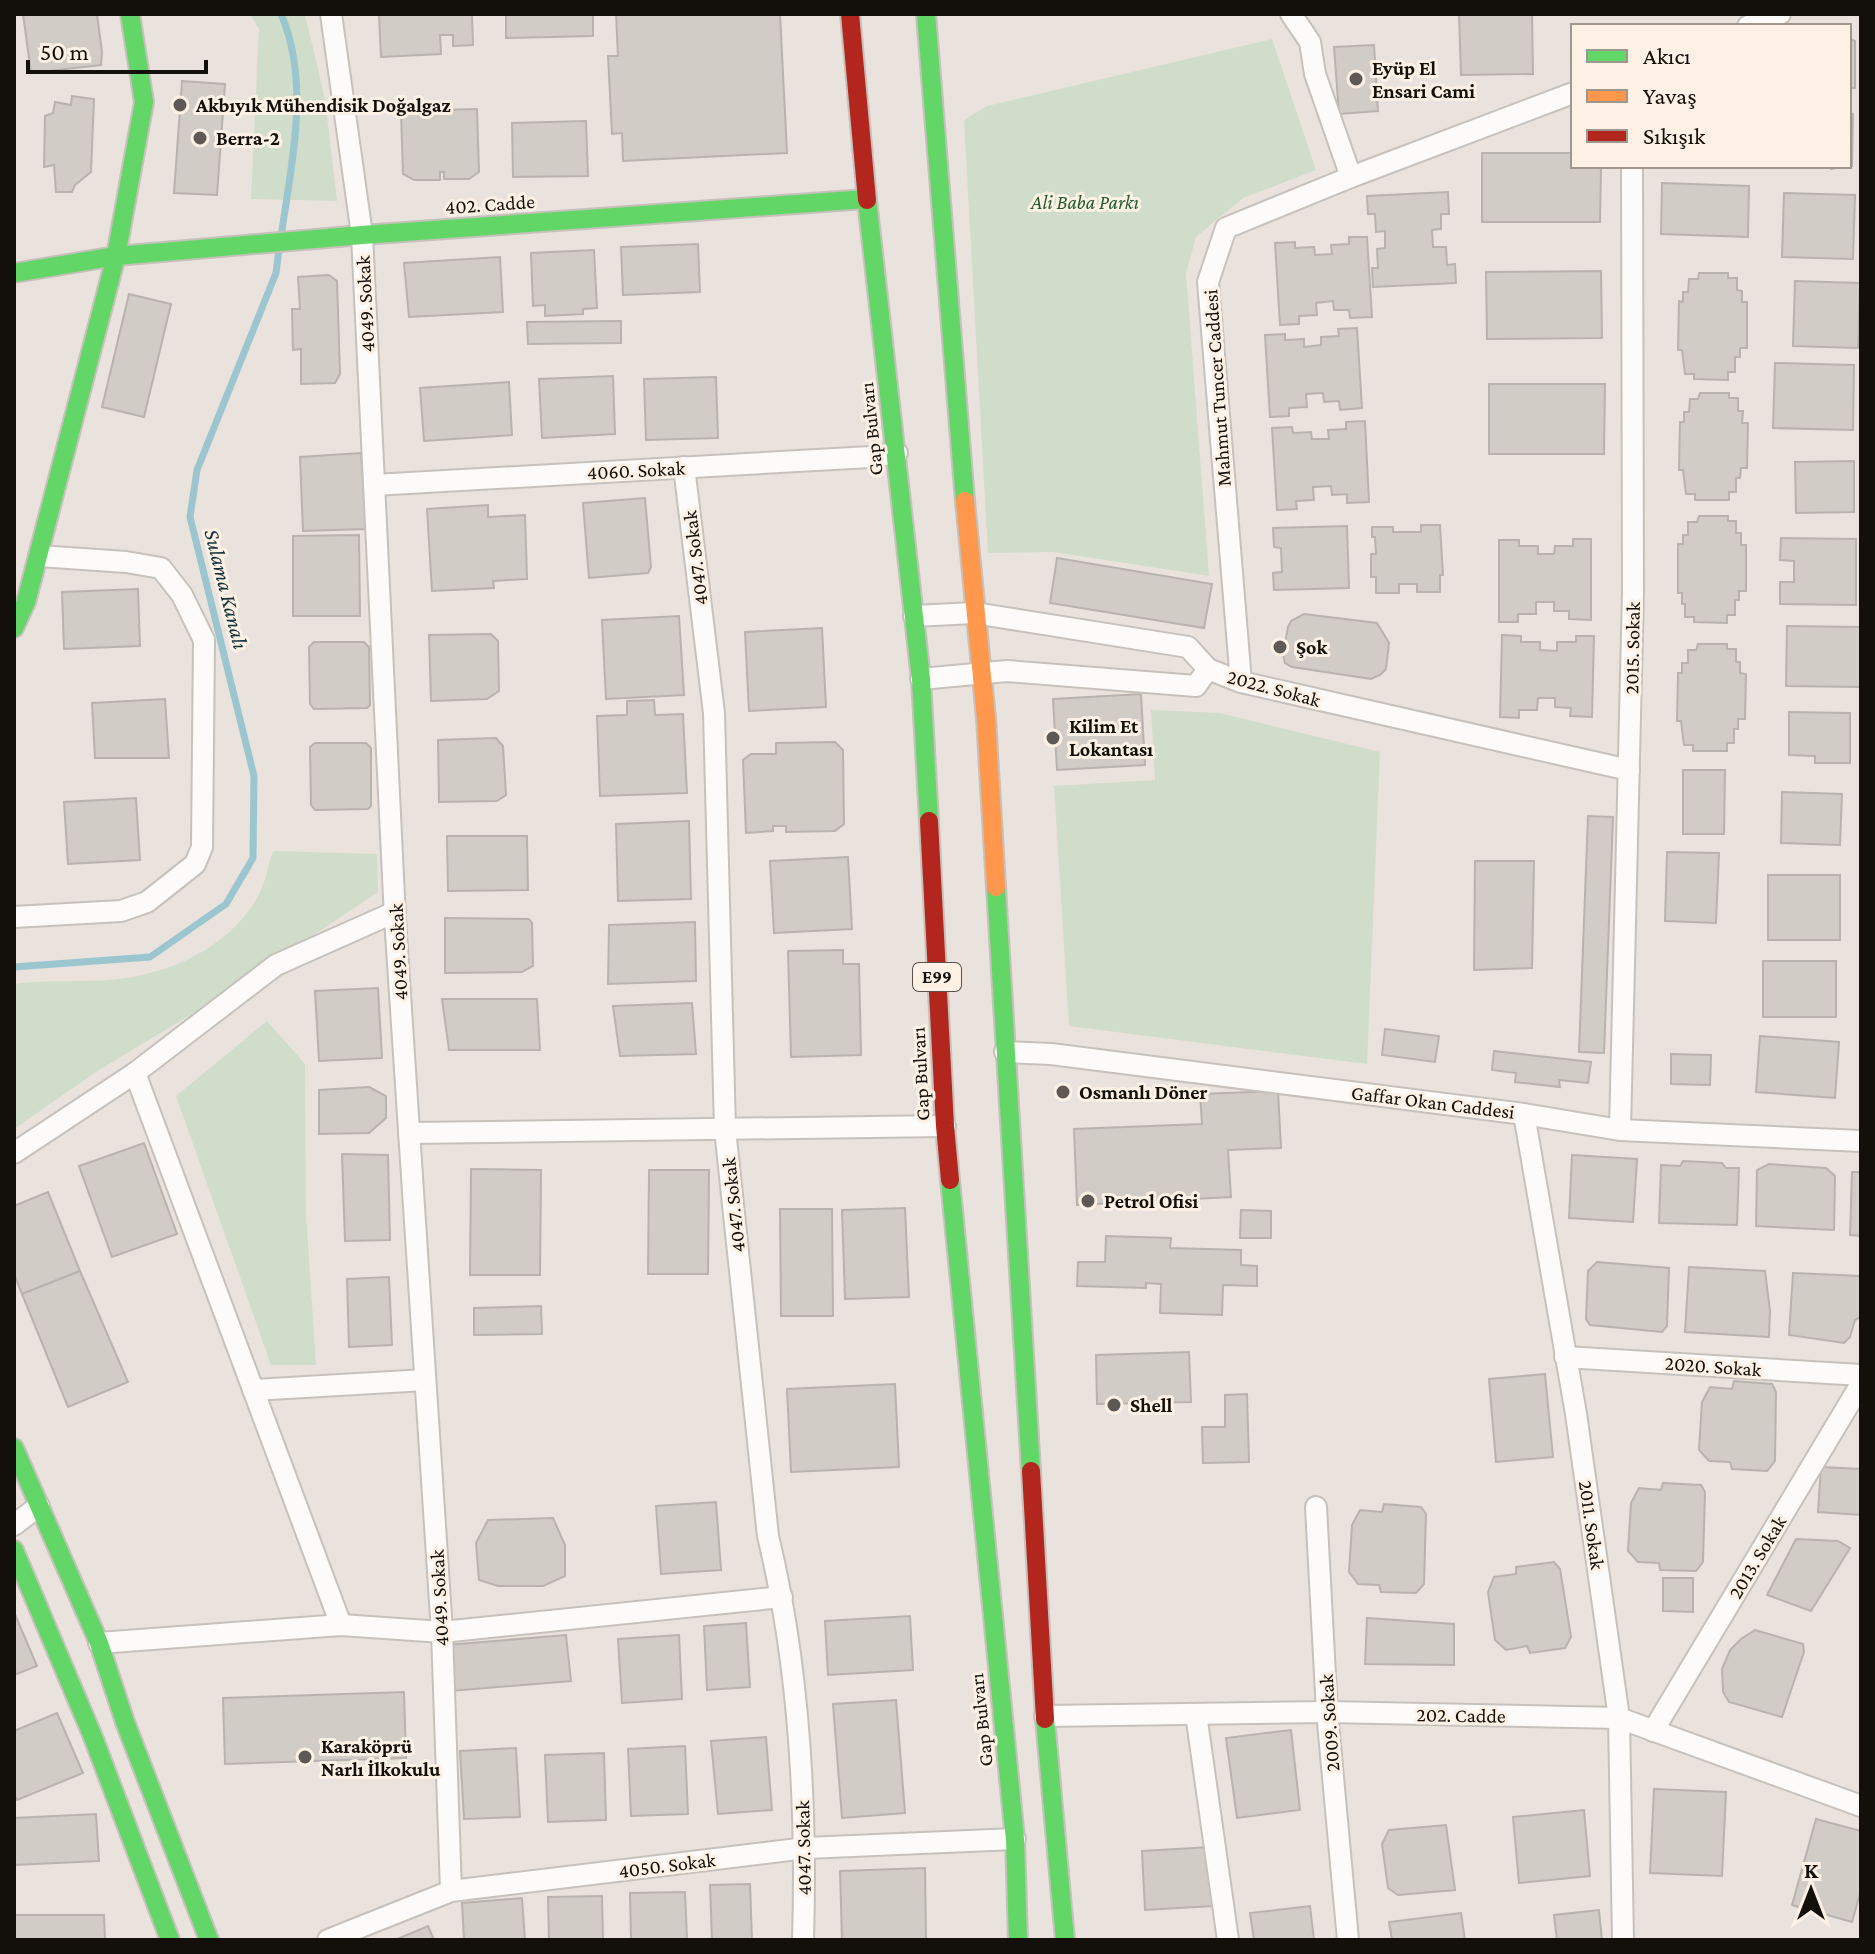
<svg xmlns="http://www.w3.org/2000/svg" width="1875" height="1954" viewBox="0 0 1875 1954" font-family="'Crimson Pro',serif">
<rect width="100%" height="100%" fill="#eae3dd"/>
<!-- green -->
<g fill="#d0ddcb">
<polygon points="250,14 305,14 325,99 337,201 251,199 259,29"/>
<polygon points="1272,39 1316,170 1243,198 1196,237 1186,273 1209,576 1054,552 988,553 964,120 987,106"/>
<polygon points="1151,710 1220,713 1380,752 1367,1064 1069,1026 1054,786 1155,780"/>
<path d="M273,851L377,854L378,892L228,992L96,1072L14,1129V984C49,979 84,983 119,979C174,972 228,947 257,898C265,884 268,866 273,851Z"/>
<polygon points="267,1021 305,1064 306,1214 316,1365 271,1365 176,1096"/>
</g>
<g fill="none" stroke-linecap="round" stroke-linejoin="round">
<!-- stream -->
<g stroke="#9bc5cf" stroke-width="7">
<path d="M281,237C291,165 311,83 281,14"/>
<polyline points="14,967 150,957 226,904 253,858 254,776 190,517 197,470 276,273 279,249"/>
</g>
</g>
<!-- building -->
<g fill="#d2ccc7" stroke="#b8b3ae" stroke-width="2">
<polygon points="23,14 97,14 102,52 101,65 31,73"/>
<polygon points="379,14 472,14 473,45 453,46 453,35 440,35 441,54 381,57"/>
<polygon points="506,14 593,14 593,36 506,38"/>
<polygon points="616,14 780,14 787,153 623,161 622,133 612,134 608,56 618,56"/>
<polygon points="1459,14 1532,14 1533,74 1461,75"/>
<polygon points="1849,38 1855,41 1855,88 1849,88"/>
<polygon points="1374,45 1378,111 1339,114 1334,47"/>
<polygon points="182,81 225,84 217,195 174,193"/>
<polygon points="72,96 94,99 91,172 75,185 72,192 56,192 54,165 44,167 45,116 53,113 55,102 71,105"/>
<polygon points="477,109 479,172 469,179 444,179 444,172 440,172 440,180 414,180 403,174 401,111"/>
<polygon points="1849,112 1853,114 1852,166 1831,169 1829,166 1849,166"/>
<polygon points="586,121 588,176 513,177 512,123"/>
<polygon points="1482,153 1573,153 1573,166 1601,166 1600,222 1482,222"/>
<polygon points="1662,183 1749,186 1748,237 1661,234"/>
<polygon points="1448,192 1449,214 1441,214 1441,229 1432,230 1433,247 1446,247 1447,265 1455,264 1456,283 1373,287 1372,268 1378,268 1377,249 1385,248 1385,231 1376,232 1375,214 1368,214 1367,196"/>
<polygon points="1784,193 1855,195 1853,259 1782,257"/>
<polygon points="1349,237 1367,237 1372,317 1350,318 1349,310 1334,310 1333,301 1316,303 1317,315 1299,316 1299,324 1280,325 1275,243 1295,242 1295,248 1314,247 1315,255 1332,254 1331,245 1349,244"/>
<polygon points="698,244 700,292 623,295 621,247"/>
<polygon points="594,250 597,308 583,309 583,314 545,316 545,305 533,306 531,253"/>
<polygon points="500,257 503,312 409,317 404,263"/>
<polygon points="1601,271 1602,338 1487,339 1486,272"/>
<polygon points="1699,273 1728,273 1728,278 1737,278 1737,290 1742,291 1742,302 1747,302 1747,348 1740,348 1740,357 1735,357 1735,372 1728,372 1728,380 1694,379 1694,374 1685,374 1682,350 1678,350 1679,301 1683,302 1683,292 1688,292 1689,279 1698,279"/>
<polygon points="329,275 337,281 340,374 335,383 301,384 301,349 293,350 292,309 300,309 298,277"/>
<polygon points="1795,281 1860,283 1858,348 1793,346"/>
<polygon points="129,294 171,304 144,417 102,407"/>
<polygon points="621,321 621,343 528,344 527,322"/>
<polygon points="1357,328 1362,408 1340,410 1339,401 1324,402 1323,393 1306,394 1307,407 1289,408 1289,416 1270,417 1265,335 1285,334 1285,340 1304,339 1304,347 1321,345 1321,337 1339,336 1338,329"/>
<polygon points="1775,363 1854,365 1853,430 1773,428"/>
<polygon points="613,376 615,434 542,438 539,379"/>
<polygon points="716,377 718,438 646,440 644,379"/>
<polygon points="509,382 512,435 424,441 420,388"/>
<polygon points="1489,384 1605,384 1604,454 1489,454"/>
<polygon points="1700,393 1729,393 1729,398 1738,398 1738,411 1743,411 1742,423 1748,423 1747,468 1741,468 1740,478 1736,478 1736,492 1729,492 1729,500 1695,500 1695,494 1686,494 1683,470 1679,470 1680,422 1684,422 1684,412 1689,412 1690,399 1698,399"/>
<polygon points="1365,421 1369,502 1347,503 1347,494 1332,495 1331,486 1313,487 1314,500 1296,501 1297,509 1277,510 1272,428 1292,427 1293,433 1311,432 1312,439 1329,439 1328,430 1346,429 1346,422"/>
<polygon points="361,453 366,529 303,531 300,457"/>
<polygon points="1854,461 1854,512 1796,513 1795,462"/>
<polygon points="645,498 651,567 648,573 589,578 583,503"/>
<polygon points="488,505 488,517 525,515 527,579 493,581 494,588 432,591 427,509"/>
<polygon points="1699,516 1728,516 1728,521 1736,521 1736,533 1741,533 1741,545 1746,545 1746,591 1739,591 1739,600 1735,600 1735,615 1727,615 1727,623 1694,622 1694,617 1685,617 1685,604 1682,604 1682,593 1678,593 1678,544 1683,544 1683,535 1688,535 1688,522 1697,522"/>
<polygon points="1421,525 1440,525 1443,575 1440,575 1440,592 1417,592 1417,584 1399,584 1399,593 1376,593 1376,577 1371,577 1371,554 1376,554 1375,537 1372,537 1372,527 1393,527 1393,532 1421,532"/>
<polygon points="1347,526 1349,588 1274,590 1273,573 1282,572 1281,548 1274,547 1273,528"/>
<polygon points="359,535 360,616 293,616 293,536"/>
<polygon points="1781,538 1856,539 1856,605 1780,604 1780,582 1794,582 1794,561 1780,560"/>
<polygon points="1573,539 1591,539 1591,620 1569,619 1569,611 1554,611 1554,602 1536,602 1536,614 1518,614 1518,622 1499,622 1499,540 1519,540 1519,546 1538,546 1538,554 1554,554 1555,546 1573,546"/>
<polygon points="1057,558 1212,584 1204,628 1050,603"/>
<polygon points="138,589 140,646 64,649 62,592"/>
<polygon points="1304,614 1377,623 1389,643 1386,669 1380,675 1371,679 1292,667 1285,663 1283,654 1288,627 1291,621"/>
<polygon points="679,616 684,695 606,699 602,620"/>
<polygon points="1787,626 1861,627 1860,687 1786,686"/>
<polygon points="822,628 826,707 749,711 745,632"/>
<polygon points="491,634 498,641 499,691 487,699 431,701 429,635"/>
<polygon points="1502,635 1521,636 1521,642 1540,642 1540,650 1557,651 1557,642 1576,642 1576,636 1594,636 1592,717 1570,716 1571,708 1555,707 1555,698 1538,698 1537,710 1519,710 1519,718 1500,717"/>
<polygon points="314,642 364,642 369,647 370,705 367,708 314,709 310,704 309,647"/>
<polygon points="1698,644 1727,644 1727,649 1736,649 1736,662 1740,662 1740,673 1746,674 1745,719 1738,719 1738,729 1734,729 1734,743 1727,743 1727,751 1693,751 1693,745 1684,745 1681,721 1677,721 1678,673 1682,673 1682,663 1688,663 1688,650 1696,650"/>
<polygon points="1141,694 1145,765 1057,770 1053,699"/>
<polygon points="165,699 169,758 95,758 92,703"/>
<polygon points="654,700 655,715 683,714 687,793 600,796 597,716 627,715 627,701"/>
<polygon points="1789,712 1850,713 1850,763 1815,763 1815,756 1789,755"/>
<polygon points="496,738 503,746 506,795 497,801 439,802 438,740"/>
<polygon points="835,742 843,750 844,824 835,831 786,832 786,826 773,826 773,831 746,833 743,760 751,754 776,754 776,743"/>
<polygon points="315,743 366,743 371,748 371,806 368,809 315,810 311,805 310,747"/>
<polygon points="1683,770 1725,770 1724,834 1683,834"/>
<polygon points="1782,792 1842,794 1840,845 1781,843"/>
<polygon points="136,798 140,860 68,864 64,802"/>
<polygon points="1588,816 1613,817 1604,1053 1579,1052"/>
<polygon points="689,821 691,899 618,901 616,824"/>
<polygon points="447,836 527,836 528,890 448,891"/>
<polygon points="1667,852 1719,853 1716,923 1665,921"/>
<polygon points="848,857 852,929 774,933 770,861"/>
<polygon points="1475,861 1534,861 1532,968 1474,970"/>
<rect x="1768" y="875" width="72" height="65"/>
<polygon points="445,918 529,919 532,923 533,966 522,972 445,973"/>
<polygon points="695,922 696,981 608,984 609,925"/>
<polygon points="843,950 843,964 859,964 861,1055 791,1057 788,951"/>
<rect x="1763" y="961" width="73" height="56"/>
<polygon points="378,988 382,1058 319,1061 315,991"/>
<polygon points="442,999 537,999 540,1050 449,1050"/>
<polygon points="692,1003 696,1054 620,1056 613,1006"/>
<polygon points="1385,1029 1439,1036 1435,1062 1382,1055"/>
<polygon points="1760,1036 1839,1042 1835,1098 1756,1092"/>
<polygon points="1494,1051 1591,1062 1588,1083 1559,1080 1560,1087 1515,1082 1516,1073 1492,1070"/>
<polygon points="1671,1054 1711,1055 1710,1085 1671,1084"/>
<polygon points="369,1087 386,1096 386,1118 369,1133 319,1134 319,1090"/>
<polygon points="1278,1091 1281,1148 1228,1150 1231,1197 1077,1205 1074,1129 1202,1124 1200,1094"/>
<polygon points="144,1143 177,1234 112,1257 79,1166"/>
<polygon points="342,1154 388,1155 390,1240 345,1241"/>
<polygon points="1572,1155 1637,1159 1633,1222 1569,1218"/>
<polygon points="1683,1161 1722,1163 1726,1168 1739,1168 1737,1225 1659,1223 1661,1165 1680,1166"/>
<polygon points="1769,1164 1826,1168 1835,1176 1834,1230 1756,1226 1757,1170"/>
<polygon points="471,1169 541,1170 540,1275 470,1275"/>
<polygon points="649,1170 709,1170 708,1274 648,1274"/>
<polygon points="1852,1172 1861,1172 1861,1236 1850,1235"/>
<polygon points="48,1192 80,1271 22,1294 14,1274 14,1206"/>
<polygon points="905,1208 909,1297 845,1299 842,1210"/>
<polygon points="780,1209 832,1209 833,1316 781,1316"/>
<polygon points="1241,1210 1271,1211 1271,1238 1240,1238"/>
<polygon points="1106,1236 1171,1238 1170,1248 1241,1250 1241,1265 1257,1266 1257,1286 1223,1285 1222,1315 1160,1313 1161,1284 1146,1283 1146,1288 1077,1286 1078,1262 1105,1262"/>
<polygon points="1597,1262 1669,1268 1667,1326 1662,1332 1590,1325 1586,1319 1588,1271"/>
<polygon points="1689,1267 1765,1271 1770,1311 1769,1337 1685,1332"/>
<polygon points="80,1271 128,1382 68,1407 22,1294"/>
<polygon points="1793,1273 1861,1276 1861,1317 1855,1320 1850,1337 1844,1343 1789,1335"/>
<polygon points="389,1277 392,1345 349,1347 347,1279"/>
<polygon points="541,1306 542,1334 474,1335 474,1308"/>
<polygon points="1189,1352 1191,1402 1097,1404 1096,1355"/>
<polygon points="1545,1374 1553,1457 1496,1462 1489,1379"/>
<polygon points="1734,1381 1772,1384 1776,1392 1775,1461 1767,1471 1732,1469 1730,1462 1709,1461 1699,1450 1702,1402 1710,1387 1732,1389"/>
<polygon points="895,1384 899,1467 791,1472 787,1389"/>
<polygon points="1247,1394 1249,1462 1203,1463 1202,1427 1225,1427 1225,1395"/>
<polygon points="1821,1467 1861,1469 1861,1515 1818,1512"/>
<polygon points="1663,1483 1701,1485 1705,1492 1703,1562 1696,1571 1660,1570 1659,1563 1638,1562 1628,1551 1631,1503 1639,1488 1661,1490"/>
<polygon points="716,1502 721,1570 661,1574 656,1506"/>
<polygon points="1384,1504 1421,1507 1426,1514 1424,1584 1416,1593 1381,1592 1379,1585 1358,1584 1349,1572 1352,1525 1360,1510 1382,1512"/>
<polygon points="553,1518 565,1545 565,1576 543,1586 498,1586 479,1580 476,1543 488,1520"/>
<polygon points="1796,1539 1838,1541 1850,1548 1811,1611 1767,1595"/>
<polygon points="1554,1562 1560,1569 1571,1637 1565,1648 1530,1653 1527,1646 1506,1650 1495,1640 1488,1592 1494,1577 1516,1574 1516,1567"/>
<polygon points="1663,1578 1693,1578 1693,1612 1663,1611"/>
<polygon points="14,1612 37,1666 14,1675"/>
<polygon points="910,1616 913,1670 828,1675 825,1621"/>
<polygon points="1367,1618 1454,1624 1454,1665 1365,1664"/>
<polygon points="746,1623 750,1687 707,1690 704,1626"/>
<polygon points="1755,1630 1803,1644 1804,1652 1782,1717 1729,1702 1723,1692 1722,1669 1730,1650 1741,1639"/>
<polygon points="566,1635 571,1681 451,1691 447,1645"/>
<polygon points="679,1635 682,1699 622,1703 618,1639"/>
<polygon points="404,1692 406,1758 225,1764 223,1698"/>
<polygon points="896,1700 905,1813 842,1818 833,1704"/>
<polygon points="57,1713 83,1773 17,1800 14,1794 14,1731"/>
<polygon points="1291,1730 1300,1810 1237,1818 1226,1738"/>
<polygon points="766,1737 772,1810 718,1814 711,1741"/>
<polygon points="685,1746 688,1814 631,1816 628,1749"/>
<polygon points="516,1748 520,1817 464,1819 460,1751"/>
<polygon points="604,1753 606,1820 548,1822 545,1755"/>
<polygon points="1654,1789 1726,1792 1722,1876 1650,1873"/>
<polygon points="1584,1810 1590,1876 1519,1883 1513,1817"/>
<polygon points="96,1814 99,1861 14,1865 14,1818"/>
<polygon points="1816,1819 1861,1831 1861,1890 1852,1922 1792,1905"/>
<polygon points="1446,1825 1455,1890 1398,1895 1388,1888 1382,1844 1389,1830"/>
<polygon points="1210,1847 1213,1906 1145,1910 1142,1851"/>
<polygon points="925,1868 926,1940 842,1940 840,1871"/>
<polygon points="750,1884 752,1940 712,1940 710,1885"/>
<polygon points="685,1892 687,1940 631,1940 630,1893"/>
<polygon points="602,1896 603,1940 549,1940 548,1897"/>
<polygon points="522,1898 525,1940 464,1940 462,1903"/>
<polygon points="1310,1906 1314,1940 1254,1940 1250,1913"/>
<polygon points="1599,1910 1602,1940 1557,1940 1554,1915"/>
<polygon points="1461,1913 1465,1940 1392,1940 1389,1922"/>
<polygon points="15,1915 104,1915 105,1940 15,1940"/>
<polygon points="428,1926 434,1940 395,1940"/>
</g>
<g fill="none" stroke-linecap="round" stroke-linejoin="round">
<!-- street casing -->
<g stroke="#c7c1bc" stroke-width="24">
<g id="street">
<polyline points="331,14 362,235 395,918 442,1632 451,1891"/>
<polyline points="1291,14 1310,42 1315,74 1351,177"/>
<polyline points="1748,26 1780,14"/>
<path d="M684,467L714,713L725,1129L768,1536C800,1668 807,1805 803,1940"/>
<polyline points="374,485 870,457 897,453"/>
<polyline points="914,616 974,613 1188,647 1208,669"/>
<polyline points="921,679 1007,671 1196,686 1208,669 1241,682 1629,770"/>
<polyline points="1241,682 1208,282 1226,228 1351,177 1573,93"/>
<polyline points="14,917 121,911 147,902 195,864 202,847 204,640 182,595 161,568 126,562 39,556"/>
<polyline points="1005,1052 1051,1054 1524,1114 1620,1130 1861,1141"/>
<polyline points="135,1073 341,1625"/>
<polyline points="1524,1114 1576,1414 1619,1718 1623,1940"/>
<polyline points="1620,1130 1633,592 1632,166"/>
<polyline points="409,1133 945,1126"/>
<polyline points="14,1153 135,1073 276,965 395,912"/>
<polyline points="1565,1357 1861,1375"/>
<polyline points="253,1390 425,1380"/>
<polyline points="1316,1507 1327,1712 1348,1940"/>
<polyline points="14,1525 39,1506"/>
<polyline points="99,1643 341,1625 442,1632 782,1597"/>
<polyline points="1196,1714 1228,1940"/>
<polyline points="1045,1716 1327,1712 1619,1718 1861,1806"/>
<polyline points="1653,1731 1861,1384"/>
<polyline points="328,1940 451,1891 806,1848 1015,1839"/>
</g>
</g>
<!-- fast casing -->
<g stroke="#c7c1bc" stroke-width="22">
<g id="fast">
<polyline points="926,14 965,501"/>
<polyline points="867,200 921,679 929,821"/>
<polyline points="14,273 116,256 362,235 866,199"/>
<polyline points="14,628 26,602 116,256 144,102 130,14"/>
<polyline points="996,887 1031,1471"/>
<polyline points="950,1180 1015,1839 1018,1940"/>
<polyline points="14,1448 99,1643 125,1722 209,1940"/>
<polyline points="14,1550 93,1737 170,1940"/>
<polyline points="1045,1719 1065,1940"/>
</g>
</g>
<!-- slow casing -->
<g stroke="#c7c1bc" stroke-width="22">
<polyline id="slow" points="965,501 986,718 996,887"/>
</g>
<!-- jam casing -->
<g stroke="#c7c1bc" stroke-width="22">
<g id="jam">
<polyline points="850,14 867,200"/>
<polyline points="929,821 945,1126 950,1180"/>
<polyline points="1031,1471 1045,1719"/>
</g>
</g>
<!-- street -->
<use href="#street" stroke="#fcfbfa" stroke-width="20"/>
<!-- fast -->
<use href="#fast" stroke="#63d668" stroke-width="18"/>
<!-- slow -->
<use href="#slow" stroke="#ff974d" stroke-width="18"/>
<!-- jam -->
<use href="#jam" stroke="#b3261e" stroke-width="18"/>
</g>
<!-- markers -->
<g fill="#5e5954" stroke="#fdf1e5" stroke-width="3">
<circle cx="1356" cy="79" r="8"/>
<circle cx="180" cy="105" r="8"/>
<circle cx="200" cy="138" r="8"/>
<circle cx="1280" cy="647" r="8"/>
<circle cx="1053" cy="738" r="8"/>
<circle cx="1063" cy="1092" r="8"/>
<circle cx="1088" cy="1201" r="8"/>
<circle cx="1114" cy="1405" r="8"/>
<circle cx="305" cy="1757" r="8"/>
</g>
<g text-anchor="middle" stroke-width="6" stroke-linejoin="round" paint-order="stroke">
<!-- shield labels -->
<rect fill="#fdf1e5" stroke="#59534c" stroke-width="2" x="913" y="963" width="48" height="28" rx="6"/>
<g font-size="18" font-weight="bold" fill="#130f0b">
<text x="937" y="983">E99</text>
</g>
<!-- poi labels -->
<g font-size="20" font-weight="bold" fill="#130f0b" stroke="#fdf1e5" text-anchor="start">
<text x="1372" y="75">Eyüp El<tspan x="1372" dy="23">Ensari Cami</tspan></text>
<text x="196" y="112">Akbıyık Mühendisik Doğalgaz</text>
<text x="216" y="145">Berra-2</text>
<text x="1296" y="654">Şok</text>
<text x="1069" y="733">Kilim Et<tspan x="1069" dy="23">Lokantası</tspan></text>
<text x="1079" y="1099">Osmanlı Döner</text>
<text x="1104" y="1208">Petrol Ofisi</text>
<text x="1130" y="1412">Shell</text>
<text x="321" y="1753">Karaköprü<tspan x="321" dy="23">Narlı İlkokulu</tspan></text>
</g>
<!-- park labels -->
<g font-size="20" font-style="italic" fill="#205c2d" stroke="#fdf1e5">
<text x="1085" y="209">Ali Baba Parkı</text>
</g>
<!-- street labels -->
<g font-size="20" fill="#130f0b" stroke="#fdf1e5">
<text transform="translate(490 204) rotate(-4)" y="7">402. Cadde</text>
<text transform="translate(365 304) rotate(-93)" y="7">4049. Sokak</text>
<text transform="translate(1217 388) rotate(-94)" y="7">Mahmut Tuncer Caddesi</text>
<text transform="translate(871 429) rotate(-96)" y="7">Gap Bulvarı</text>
<text transform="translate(636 470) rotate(-3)" y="7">4060. Sokak</text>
<text transform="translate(695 558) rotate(-97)" y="7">4047. Sokak</text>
<text transform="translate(1632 648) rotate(-89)" y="7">2015. Sokak</text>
<text transform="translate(1274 688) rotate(15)" y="7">2022. Sokak</text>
<text transform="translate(398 952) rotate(-93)" y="7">4049. Sokak</text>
<text transform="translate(920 1074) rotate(-93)" y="7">Gap Bulvarı</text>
<text transform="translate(1433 1102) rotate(7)" y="7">Gaffar Okan Caddesi</text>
<text transform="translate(733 1205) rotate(-96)" y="7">4047. Sokak</text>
<text transform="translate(1713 1366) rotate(4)" y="7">2020. Sokak</text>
<text transform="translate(1592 1525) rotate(82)" y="7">2011. Sokak</text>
<text transform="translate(1757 1557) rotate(-59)" y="7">2013. Sokak</text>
<text transform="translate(439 1598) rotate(-93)" y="7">4049. Sokak</text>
<text transform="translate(1461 1715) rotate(1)" y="7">202. Cadde</text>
<text transform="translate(981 1720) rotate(-96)" y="7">Gap Bulvarı</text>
<text transform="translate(1329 1723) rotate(-94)" y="7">2009. Sokak</text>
<text transform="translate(803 1848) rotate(-91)" y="7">4047. Sokak</text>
<text transform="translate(667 1865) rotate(-7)" y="7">4050. Sokak</text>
</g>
<!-- water labels -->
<g font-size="22" font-style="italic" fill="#123139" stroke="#fdf1e5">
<text transform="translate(227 589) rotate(76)" y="8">Sulama Kanalı</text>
</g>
</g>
<!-- border -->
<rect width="1875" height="1954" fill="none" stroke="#130f0b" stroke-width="32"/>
<!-- legend -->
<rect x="1571" y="24" width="280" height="144" fill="#fdf1e5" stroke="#9f978e" stroke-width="2"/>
<rect x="1587" y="50" width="40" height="12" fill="#63d668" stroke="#9f978e" stroke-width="2"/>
<text x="1643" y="64" font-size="24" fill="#130f0b">Akıcı</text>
<rect x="1587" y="90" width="40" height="12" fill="#ff974d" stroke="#9f978e" stroke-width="2"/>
<text x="1643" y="104" font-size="24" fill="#130f0b">Yavaş</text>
<rect x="1587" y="130" width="40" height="12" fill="#b3261e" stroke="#9f978e" stroke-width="2"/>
<text x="1643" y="144" font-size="24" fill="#130f0b">Sıkışık</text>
<!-- north arrow -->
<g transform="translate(1811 1890)" stroke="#fdf1e5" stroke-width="6" paint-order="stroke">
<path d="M0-6L14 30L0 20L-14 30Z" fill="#130f0b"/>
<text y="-12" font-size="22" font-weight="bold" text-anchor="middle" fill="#130f0b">K</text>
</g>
<!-- scale -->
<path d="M28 60v12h178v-12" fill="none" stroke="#130f0b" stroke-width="4"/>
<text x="40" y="60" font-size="24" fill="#130f0b" stroke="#fdf1e5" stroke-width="6" paint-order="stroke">50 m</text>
</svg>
